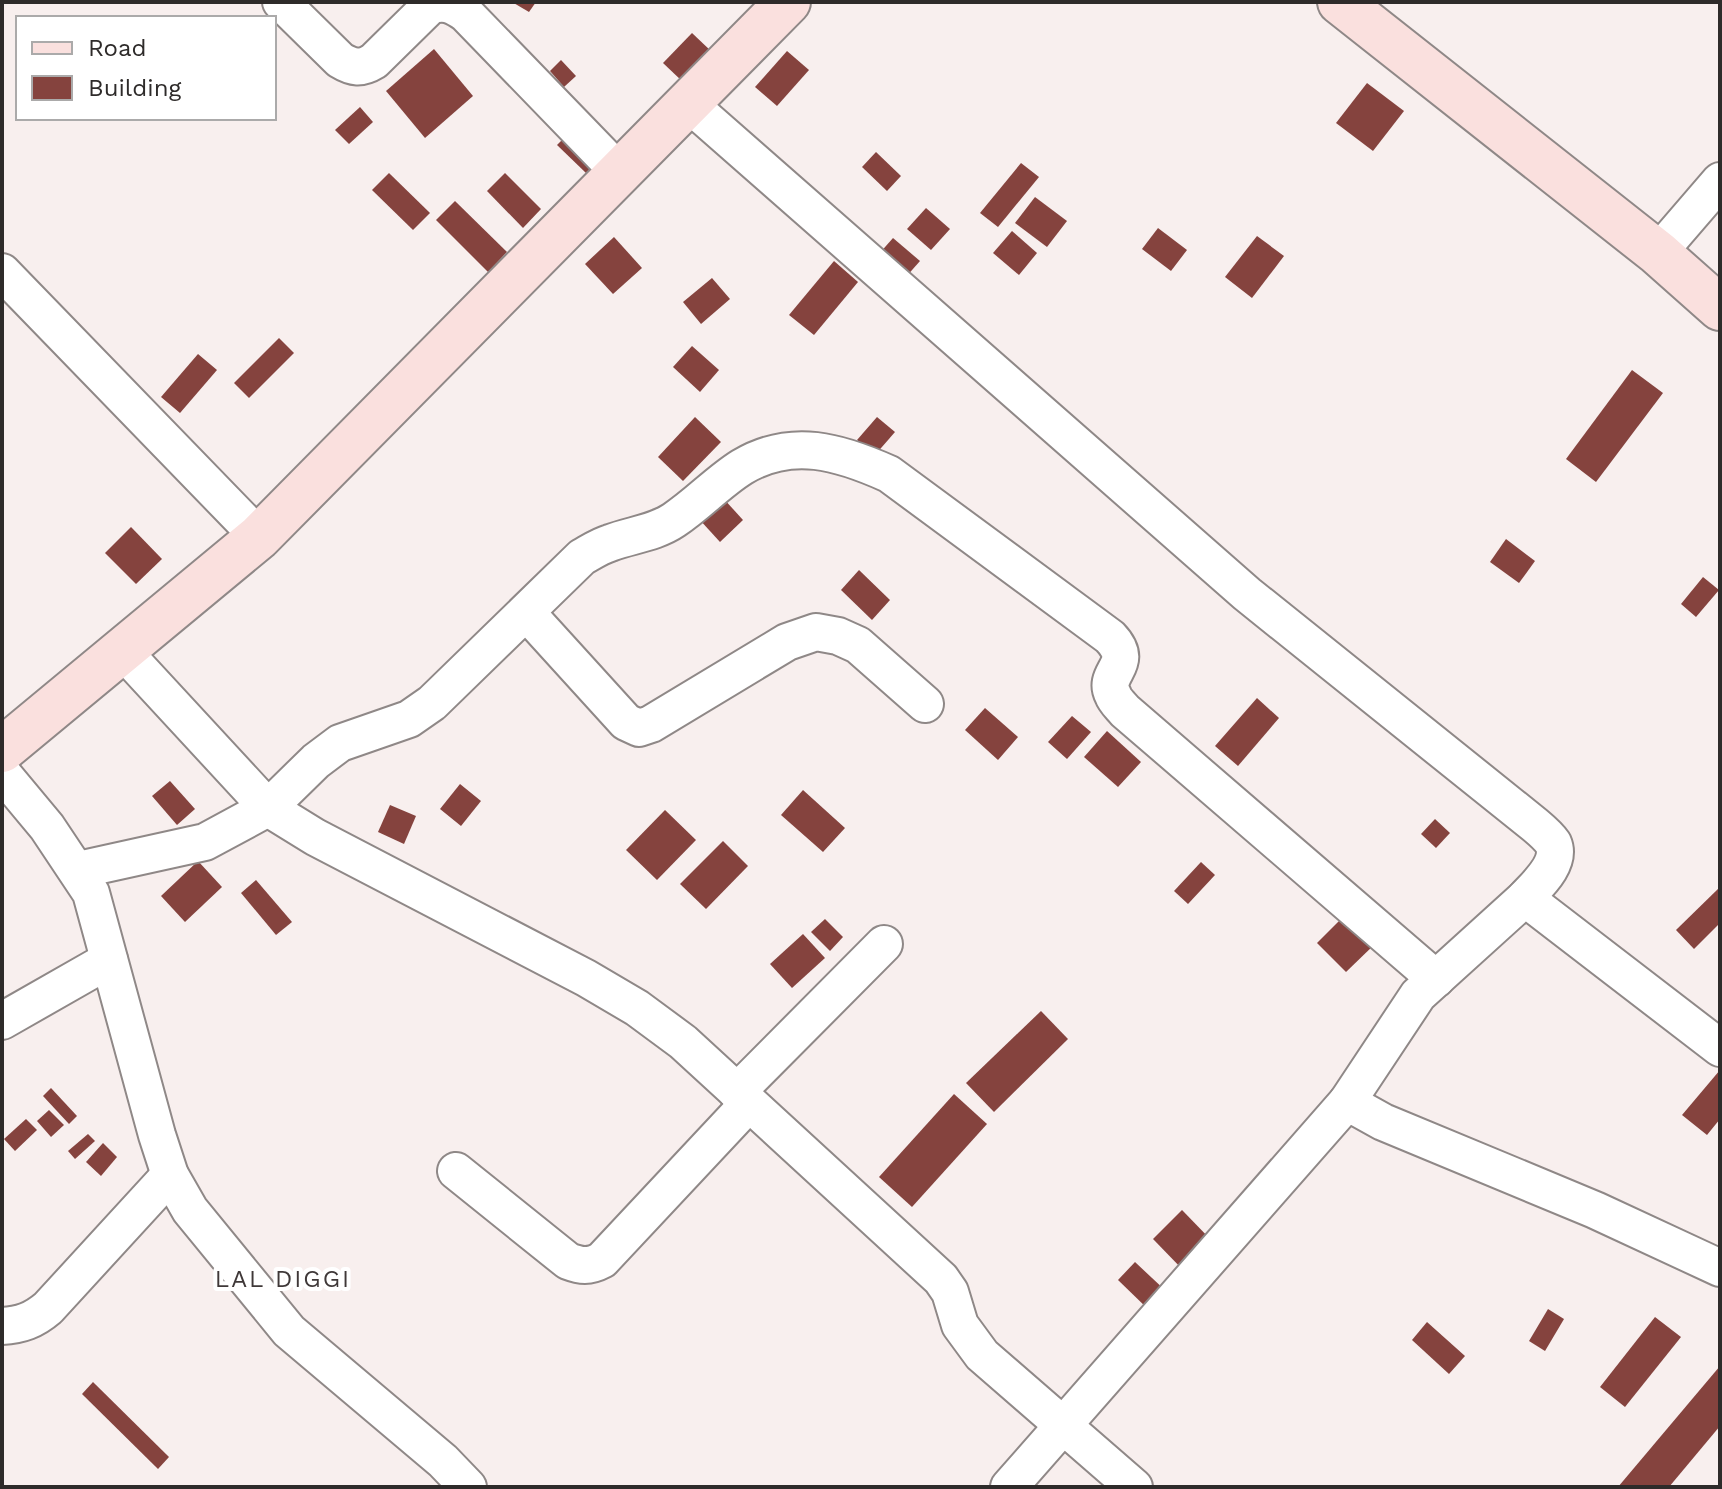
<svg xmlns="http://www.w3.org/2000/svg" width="1722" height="1489" viewBox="0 0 1722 1489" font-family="'Work Sans',sans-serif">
<rect width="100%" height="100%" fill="#f8efee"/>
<!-- building -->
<g fill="#85433e">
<polygon points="512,2 536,2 529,12"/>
<polygon points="692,33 712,52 683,82 663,63"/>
<polygon points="434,49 473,96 425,138 386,91"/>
<polygon points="787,51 809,70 777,106 755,87"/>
<polygon points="561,60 576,76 564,87 550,71"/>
<polygon points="1367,83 1404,111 1373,151 1336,123"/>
<polygon points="360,107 373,122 349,144 335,130"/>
<polygon points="568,134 597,162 586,173 557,145"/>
<polygon points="876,152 901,176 887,191 862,167"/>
<polygon points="1021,163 1039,177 998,227 980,213"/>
<polygon points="389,173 430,213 413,230 372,190"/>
<polygon points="505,173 541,209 523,228 487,191"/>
<polygon points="1035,197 1067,221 1047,247 1015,223"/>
<polygon points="455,201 507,252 488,272 436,220"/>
<polygon points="926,208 950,229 931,250 907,229"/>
<polygon points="1158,228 1187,250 1171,271 1142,249"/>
<polygon points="1012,231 1037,253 1019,275 993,253"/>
<polygon points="1257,236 1284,256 1252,298 1225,277"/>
<polygon points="614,237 642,268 613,294 585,264"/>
<polygon points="893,238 920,261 905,278 878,255"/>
<polygon points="834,261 858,282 814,335 789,315"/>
<polygon points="712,278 730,299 701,324 683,302"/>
<polygon points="279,338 294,353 249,398 234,383"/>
<polygon points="692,346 719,370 700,392 673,367"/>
<polygon points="198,354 217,370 180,413 161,397"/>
<polygon points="1632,370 1663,393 1596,482 1566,459"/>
<polygon points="695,417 721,442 683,481 658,457"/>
<polygon points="877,417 895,432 875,455 857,440"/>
<polygon points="723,498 743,520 720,542 699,519"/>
<polygon points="131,527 162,559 136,584 105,553"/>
<polygon points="1506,539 1535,561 1519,583 1490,562"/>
<polygon points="859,570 890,600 872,620 841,590"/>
<polygon points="1703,577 1719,590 1696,617 1681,604"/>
<polygon points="1257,698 1279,718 1238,766 1215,746"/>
<polygon points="985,708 1018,737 998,760 965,730"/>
<polygon points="1072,716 1091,732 1067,759 1048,742"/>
<polygon points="1107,731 1141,762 1118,787 1084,757"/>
<polygon points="170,781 195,809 177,825 152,796"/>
<polygon points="460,784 481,801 461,826 440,809"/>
<polygon points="803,790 845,828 823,852 781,815"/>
<polygon points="390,805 416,816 404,844 378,832"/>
<polygon points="665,810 696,840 657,880 626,850"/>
<polygon points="1435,819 1450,833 1436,848 1421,834"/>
<polygon points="723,841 748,866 706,909 680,884"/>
<polygon points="198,861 222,887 185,922 161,896"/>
<polygon points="1201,862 1215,875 1188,904 1174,891"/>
<polygon points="256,880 292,922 276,935 241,893"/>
<polygon points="1720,887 1720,923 1694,949 1676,930"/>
<polygon points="1347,913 1376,943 1346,972 1317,943"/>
<polygon points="825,919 843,937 830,951 811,932"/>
<polygon points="803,934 825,958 792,988 770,964"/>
<polygon points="1041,1011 1068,1039 994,1112 966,1083"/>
<polygon points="1720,1070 1720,1119 1707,1135 1682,1115"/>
<polygon points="51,1088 77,1116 69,1124 43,1096"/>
<polygon points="954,1094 987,1124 912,1207 879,1177"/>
<polygon points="49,1110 64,1125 51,1137 37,1121"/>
<polygon points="26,1119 37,1130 15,1151 4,1139"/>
<polygon points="88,1134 95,1141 75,1159 68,1151"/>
<polygon points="103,1143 117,1157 101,1176 86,1162"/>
<polygon points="1182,1210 1213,1242 1184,1271 1153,1239"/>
<polygon points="1135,1262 1168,1293 1151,1312 1118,1280"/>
<polygon points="1548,1309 1564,1319 1545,1351 1529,1341"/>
<polygon points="1655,1317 1681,1337 1625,1407 1600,1387"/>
<polygon points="1427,1322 1465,1356 1449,1374 1412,1340"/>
<polygon points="1720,1366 1720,1426 1669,1487 1618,1487"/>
<polygon points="93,1382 169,1457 158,1469 82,1394"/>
</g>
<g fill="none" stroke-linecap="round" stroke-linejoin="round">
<!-- street casing -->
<g stroke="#8f8887" stroke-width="40">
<g id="street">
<path d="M281,2L340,60C353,68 361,69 374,61L430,6C445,1 453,5 466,14L620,173"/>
<path d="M689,104L1247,594L1535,825C1541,830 1549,837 1553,843C1562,863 1537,885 1525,898"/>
<polyline points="1658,253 1720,181"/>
<polyline points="2,272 259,537"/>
<polyline points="526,612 626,722 639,728 651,724 787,642 816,632 838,636 858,645 925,704"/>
<polyline points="122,650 268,808 315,837 586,978 637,1008 683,1042 941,1279 950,1292 960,1325 982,1355 1134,1487"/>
<polyline points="2,773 47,827 91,893 157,1135 170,1175 190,1210 289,1331 443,1461 468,1487"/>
<path d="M78,870L205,842L268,808L316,761L340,743L409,719L432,703L582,557C591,552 600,546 610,543C631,535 655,533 674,520C698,504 718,482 742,467C792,437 840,452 889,474L1110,637C1137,665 1101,672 1113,695C1115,701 1121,706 1125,711L1436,979"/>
<polyline points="2,1021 109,960"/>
<polyline points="737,1092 884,944"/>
<polyline points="1347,1102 1418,995 1525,898 1720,1048"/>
<path d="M456,1171L568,1261C581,1266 589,1267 602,1260L749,1103"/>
<path d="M2,1326C21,1325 34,1320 48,1308L170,1175"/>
<polyline points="1009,1487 1347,1102 1383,1122 1595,1210 1720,1268"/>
</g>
</g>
<!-- secondary casing -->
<g stroke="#8f8887" stroke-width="48">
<g id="secondary">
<polyline points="1340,2 1658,253 1720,308"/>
<polyline points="2,750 259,537 788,2"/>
</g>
</g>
<!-- street -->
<use href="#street" stroke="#fff" stroke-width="36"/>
<!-- secondary -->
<use href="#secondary" stroke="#fae0de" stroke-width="44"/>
</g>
<g text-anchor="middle" stroke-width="8" stroke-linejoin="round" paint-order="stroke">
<!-- neighbourhood labels -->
<g font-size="24" letter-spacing="2" fill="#3f3838" stroke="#fff">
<text x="283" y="1287">LAL DIGGI</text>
</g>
</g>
<!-- border -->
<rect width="1722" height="1489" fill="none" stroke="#2e2b2a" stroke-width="8"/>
<!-- legend -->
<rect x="16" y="16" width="260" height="104" fill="#ffffff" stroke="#abaaaa" stroke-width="2"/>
<rect x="32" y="42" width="40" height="12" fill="#fae0de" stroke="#abaaaa" stroke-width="2"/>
<text x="88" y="56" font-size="24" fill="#2e2b2a">Road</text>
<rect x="32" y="76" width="40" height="24" fill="#85433e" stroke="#abaaaa" stroke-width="2"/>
<text x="88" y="96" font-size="24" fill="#2e2b2a">Building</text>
</svg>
